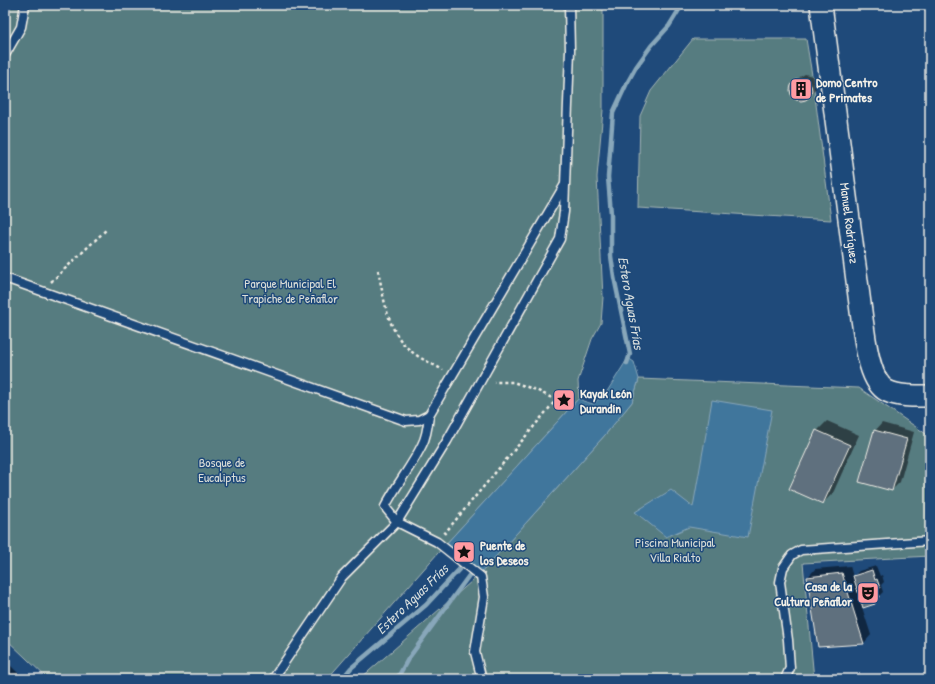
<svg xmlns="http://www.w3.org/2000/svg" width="935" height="684" viewBox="0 0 935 684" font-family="'Patrick Hand',sans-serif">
<rect width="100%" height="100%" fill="#1f4a7a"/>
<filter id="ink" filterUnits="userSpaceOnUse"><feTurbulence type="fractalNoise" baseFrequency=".025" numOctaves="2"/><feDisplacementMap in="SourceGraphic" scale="8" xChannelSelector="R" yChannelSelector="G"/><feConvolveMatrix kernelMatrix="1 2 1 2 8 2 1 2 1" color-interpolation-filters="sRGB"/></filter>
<g filter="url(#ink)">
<!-- green -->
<g fill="#577b80" stroke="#a6b6b4">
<polygon points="5,5 603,5 603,110 597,177 603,297 601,323 592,339 578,381 579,398 445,545 327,679 48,679 5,638"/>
<polygon points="693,39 806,39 813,81 831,220 638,208 640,116 651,91"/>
<polygon points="639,379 859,388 929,436 930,556 803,563 814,679 365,679 361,678 480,574 605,435 632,402"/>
</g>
<!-- water -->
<g fill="#40769c" stroke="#88a7ba">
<polygon points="628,358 634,362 639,379 632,402 605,435 480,574 445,545 579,398 583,401 593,404 606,393"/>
<polygon points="712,400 772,410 748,537 689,527 666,537 635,512 671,490 693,507"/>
</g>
<!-- shadow -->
<g fill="#0007">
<polygon points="805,74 812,76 816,81 816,88 809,96 803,100 800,100 794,97 791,88 800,77"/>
<polygon points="827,421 859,435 833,493 823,503 791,488 817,431"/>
<polygon points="882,423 914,432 900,482 892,490 875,431"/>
<polygon points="850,566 853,577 859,571 876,566 880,576 882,575 884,582 881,585 883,592 879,596 879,598 874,603 862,607 871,635 864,643 818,646 808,577 815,569"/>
<polygon points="5,660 24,679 6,679 5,678"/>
</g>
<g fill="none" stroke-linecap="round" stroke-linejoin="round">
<!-- stream -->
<g stroke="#88a7ba" stroke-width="4.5">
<polyline points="627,363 630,354 614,277 611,256 611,214 608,177 613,113 626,85 636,67 651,46 669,26 682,5"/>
<polyline points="342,679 351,668 426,605 466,562"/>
<polyline points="397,679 408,659 473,570"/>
</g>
</g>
<!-- building -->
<g fill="#5e6f7e" stroke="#f4f1e8">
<circle cx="801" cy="90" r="11"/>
<polygon points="816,430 850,445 823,504 789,489"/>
<polygon points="874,430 907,439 892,491 859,482"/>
<polygon points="872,570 875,580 877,579 880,588 876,589 879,597 874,599 875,604 863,608 853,576"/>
<polygon points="842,573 864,644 818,647 807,577"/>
</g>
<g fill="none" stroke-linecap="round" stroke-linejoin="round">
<!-- lane casing -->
<g stroke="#f4f1e8" stroke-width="11">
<g id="lane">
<polyline points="5,55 21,27 25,5"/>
<polyline points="5,278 406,421 419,420 429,415 564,186"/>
<path d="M429,415C428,425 427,436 422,445C412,466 396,485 385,507L397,522L437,542L481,577L484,597L475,652L481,676L483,679"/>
<polyline points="273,679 342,577 397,522 447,441 560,239 564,212 570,50 569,5"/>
<polyline points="785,679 790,668 788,640 780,582 783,568 792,555 801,550 930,541"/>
</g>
</g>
<!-- secondary casing -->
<g stroke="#f4f1e8" stroke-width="24">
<path id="secondary" d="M821,5L862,319C865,337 868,381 887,391C900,397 916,396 930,396"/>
</g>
<!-- path -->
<g stroke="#f4f1e8" stroke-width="2.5" stroke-dasharray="3 3" stroke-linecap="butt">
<path d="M378,270C384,298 387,332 411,351C420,359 433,364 443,370"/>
<polyline points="51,282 107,229"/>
<polyline points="444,534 556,400 536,390 513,382 494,382"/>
</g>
<!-- lane -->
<use href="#lane" stroke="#1f4a7a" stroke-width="8"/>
<!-- secondary -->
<use href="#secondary" stroke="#1f4a7a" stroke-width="21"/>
</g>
</g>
<!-- icons -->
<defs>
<g id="building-square" transform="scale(1.15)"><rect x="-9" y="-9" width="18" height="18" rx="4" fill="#ff9aa2" stroke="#1f4a7a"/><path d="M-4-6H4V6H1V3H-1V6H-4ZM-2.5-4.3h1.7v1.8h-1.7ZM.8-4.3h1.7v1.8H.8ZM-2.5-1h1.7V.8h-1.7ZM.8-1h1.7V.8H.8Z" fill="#111"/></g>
<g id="sight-square" transform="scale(1.15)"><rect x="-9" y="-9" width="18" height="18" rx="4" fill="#ff9aa2" stroke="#1f4a7a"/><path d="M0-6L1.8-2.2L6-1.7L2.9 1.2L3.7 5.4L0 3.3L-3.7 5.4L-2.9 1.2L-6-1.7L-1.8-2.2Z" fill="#111"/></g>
<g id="theatre-square" transform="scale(1.15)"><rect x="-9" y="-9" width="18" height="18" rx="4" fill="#ff9aa2" stroke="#1f4a7a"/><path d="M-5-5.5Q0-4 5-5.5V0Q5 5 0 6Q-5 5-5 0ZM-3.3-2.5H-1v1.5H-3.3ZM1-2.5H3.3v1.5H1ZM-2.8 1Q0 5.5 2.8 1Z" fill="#111"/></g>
</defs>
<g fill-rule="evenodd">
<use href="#building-square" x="801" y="89"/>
<use href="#sight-square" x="564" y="400"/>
<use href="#sight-square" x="464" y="552"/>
<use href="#theatre-square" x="868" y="593"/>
</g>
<g text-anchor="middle" stroke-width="3" stroke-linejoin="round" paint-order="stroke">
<!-- poi labels -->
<g font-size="13" font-weight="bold" fill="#f4f1e8" stroke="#1f4a7a" text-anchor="start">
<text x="816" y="87">Domo Centro<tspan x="816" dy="15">de Primates</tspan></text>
<text x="580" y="398">Kayak León<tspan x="580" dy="15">Durandín</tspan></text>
<text x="480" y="550">Puente de<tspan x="480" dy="15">los Deseos</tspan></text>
<text x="852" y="591" text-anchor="end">Casa de la<tspan x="852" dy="15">Cultura Peñaflor</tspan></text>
</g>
<!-- street labels -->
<g font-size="13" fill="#f4f1e8" stroke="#1f4a7a">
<text transform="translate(850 223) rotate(83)" y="5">Manuel Rodríguez</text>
</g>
<!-- park labels -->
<g font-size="13" fill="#dcdfd8" stroke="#1f4a7a">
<text x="290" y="288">Parque Municipal El<tspan x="290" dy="15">Trapiche de Peñaflor</tspan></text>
<text x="222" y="467">Bosque de<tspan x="222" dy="15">Eucaliptus</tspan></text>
<text x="675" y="547">Piscina Municipal<tspan x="675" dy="15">Villa Rialto</tspan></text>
</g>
<!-- water labels -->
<g font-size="14" font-style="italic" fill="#d9dfdd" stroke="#1f4a7a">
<text transform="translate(631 303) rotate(80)" y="5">Estero Aguas Frías</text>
<text transform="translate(412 599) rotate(-44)" y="5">Estero Aguas Frías</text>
</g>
</g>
<!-- margin -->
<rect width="935" height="684" fill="none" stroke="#1f4a7a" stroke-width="20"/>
<rect x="10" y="10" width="915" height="664" fill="none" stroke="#f4f1e8" stroke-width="1.5" filter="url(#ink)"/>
</svg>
